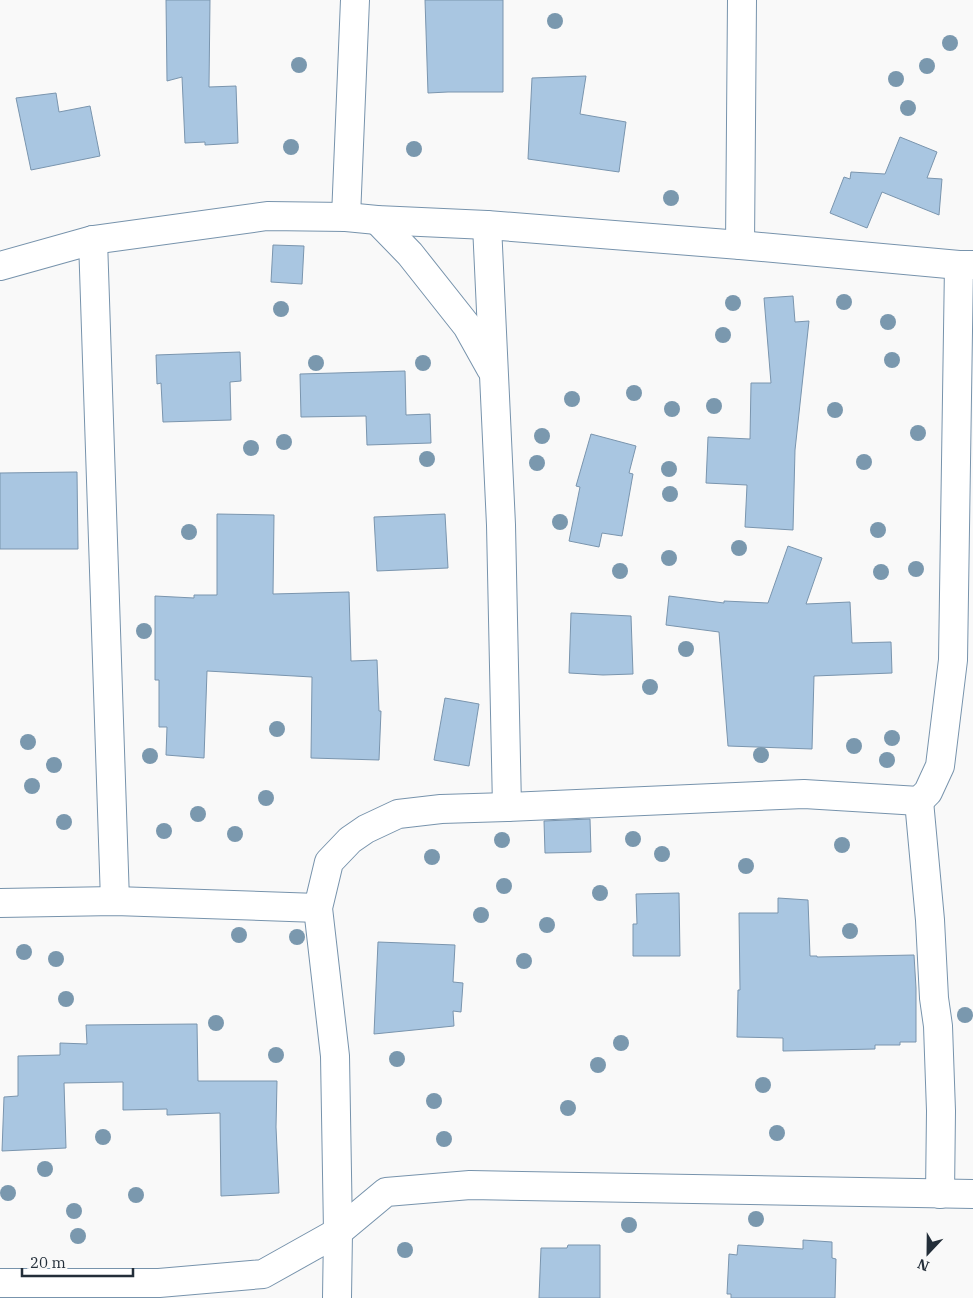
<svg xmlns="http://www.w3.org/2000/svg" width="973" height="1298" viewBox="0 0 973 1298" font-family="'IBM Plex Serif',serif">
<rect width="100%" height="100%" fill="#f9f9f9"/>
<!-- building -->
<g fill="#a9c6e1" stroke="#7a95ae">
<polygon points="166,0 210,0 209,87 236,86 238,143 205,145 205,142 185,143 182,77 167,81"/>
<polygon points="425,0 503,0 503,92 448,92 428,93"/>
<polygon points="586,76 580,114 626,122 619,172 528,159 532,78"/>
<polygon points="56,93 59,112 90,106 100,156 31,170 16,98"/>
<polygon points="900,137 937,152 927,178 942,179 939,215 882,192 867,228 830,213 844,177 850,179 851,172 885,174"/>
<polygon points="273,245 304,246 302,284 271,282"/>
<polygon points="793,296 795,322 809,321 795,450 793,530 745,527 747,485 706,483 708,437 750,439 751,383 771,383 764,298"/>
<polygon points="240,352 241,381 230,382 231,420 163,422 161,383 157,384 156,355"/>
<polygon points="405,371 406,415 430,414 431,443 367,445 366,416 301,417 300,374"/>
<polygon points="591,434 636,446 629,473 633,474 622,536 602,533 599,547 569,541 580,487 576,486"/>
<polygon points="77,472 78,549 0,549 0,473"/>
<polygon points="217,514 274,515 273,594 349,592 351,661 377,660 379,711 381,711 379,760 311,758 312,677 207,671 204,758 166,755 167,727 159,727 159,680 155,680 155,596 194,598 194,595 217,595"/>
<polygon points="445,514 448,568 377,571 374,517"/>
<polygon points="788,546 822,558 806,604 850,602 852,643 891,642 892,673 814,676 812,749 728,746 719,632 666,625 669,596 724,603 724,601 768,603"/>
<polygon points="571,613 631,616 633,674 603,675 569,673"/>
<polygon points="445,698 479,704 469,766 434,760"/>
<polygon points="590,819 591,852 545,853 544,821"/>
<polygon points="679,893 680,956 633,956 633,924 637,924 636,894"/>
<polygon points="778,898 808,900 810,956 817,956 817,957 914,955 916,988 916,1042 900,1042 900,1045 875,1045 875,1049 783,1051 783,1038 737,1037 738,990 740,990 739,913 778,913"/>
<polygon points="378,942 455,945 453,982 463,983 461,1012 453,1011 454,1026 374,1034"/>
<polygon points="197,1024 198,1081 277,1081 276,1127 279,1193 221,1196 220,1113 167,1115 167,1109 123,1110 123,1082 64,1083 66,1148 2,1151 4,1097 18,1096 18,1056 60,1055 60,1043 87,1044 86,1025"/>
<polygon points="803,1240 832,1242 832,1258 836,1259 835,1298 731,1298 731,1294 727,1294 729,1254 737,1255 738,1245 803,1249"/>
<polygon points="568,1245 600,1245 600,1298 539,1298 541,1248 567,1248"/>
</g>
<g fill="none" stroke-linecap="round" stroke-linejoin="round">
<!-- street casing -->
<g stroke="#7793ac" stroke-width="30">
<g id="street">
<polyline points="346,217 355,0"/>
<polyline points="377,220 410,254 467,326 491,369"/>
<polyline points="487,225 501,525 507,807"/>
<polyline points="93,240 115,901"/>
<polyline points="740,245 742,0"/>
<polyline points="0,266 93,240 267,216 346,217 377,220 487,225 740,245 959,265 973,265"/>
<polyline points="919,801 930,920 934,998 938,1026 941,1111 940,1194"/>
<polyline points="0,903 115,901 318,908"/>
<polyline points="0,1283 159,1283 263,1274 338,1232 386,1192 470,1185 973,1194"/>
<polyline points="337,1298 338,1232 335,1056 318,908 329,862 350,840 366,829 398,814 441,809 507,807 804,794 919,801 928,792 940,766 953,660 959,265"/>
</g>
</g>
<!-- street -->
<use href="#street" stroke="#fff" stroke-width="28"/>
</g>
<!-- trees -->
<g fill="#7a98ae">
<circle cx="555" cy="21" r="8"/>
<circle cx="950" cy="43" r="8"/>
<circle cx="299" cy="65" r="8"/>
<circle cx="927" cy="66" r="8"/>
<circle cx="896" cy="79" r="8"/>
<circle cx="908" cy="108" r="8"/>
<circle cx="291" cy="147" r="8"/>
<circle cx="414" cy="149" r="8"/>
<circle cx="671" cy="198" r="8"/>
<circle cx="844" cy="302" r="8"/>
<circle cx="733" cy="303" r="8"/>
<circle cx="281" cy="309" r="8"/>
<circle cx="888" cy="322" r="8"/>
<circle cx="723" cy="335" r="8"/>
<circle cx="892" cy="360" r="8"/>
<circle cx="316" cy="363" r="8"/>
<circle cx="423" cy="363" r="8"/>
<circle cx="634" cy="393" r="8"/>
<circle cx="572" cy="399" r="8"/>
<circle cx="714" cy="406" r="8"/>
<circle cx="672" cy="409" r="8"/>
<circle cx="835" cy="410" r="8"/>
<circle cx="918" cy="433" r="8"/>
<circle cx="542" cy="436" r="8"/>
<circle cx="284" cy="442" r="8"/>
<circle cx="251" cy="448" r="8"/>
<circle cx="427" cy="459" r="8"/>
<circle cx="864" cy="462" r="8"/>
<circle cx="537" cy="463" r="8"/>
<circle cx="669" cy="469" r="8"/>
<circle cx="670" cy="494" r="8"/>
<circle cx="560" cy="522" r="8"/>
<circle cx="878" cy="530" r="8"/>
<circle cx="189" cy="532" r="8"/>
<circle cx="739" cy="548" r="8"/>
<circle cx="669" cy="558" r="8"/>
<circle cx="916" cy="569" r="8"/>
<circle cx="620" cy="571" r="8"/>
<circle cx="881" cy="572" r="8"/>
<circle cx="144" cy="631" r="8"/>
<circle cx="686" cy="649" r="8"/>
<circle cx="650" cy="687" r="8"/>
<circle cx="277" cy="729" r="8"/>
<circle cx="892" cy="738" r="8"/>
<circle cx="28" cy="742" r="8"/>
<circle cx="854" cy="746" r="8"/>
<circle cx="761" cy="755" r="8"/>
<circle cx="150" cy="756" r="8"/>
<circle cx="887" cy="760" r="8"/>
<circle cx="54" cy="765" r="8"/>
<circle cx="32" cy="786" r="8"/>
<circle cx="266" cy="798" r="8"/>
<circle cx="198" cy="814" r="8"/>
<circle cx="64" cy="822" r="8"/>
<circle cx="164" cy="831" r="8"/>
<circle cx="235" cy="834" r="8"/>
<circle cx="633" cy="839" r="8"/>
<circle cx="502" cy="840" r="8"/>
<circle cx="842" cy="845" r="8"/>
<circle cx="662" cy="854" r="8"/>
<circle cx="432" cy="857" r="8"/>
<circle cx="746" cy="866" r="8"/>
<circle cx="504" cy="886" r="8"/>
<circle cx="600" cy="893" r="8"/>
<circle cx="481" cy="915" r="8"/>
<circle cx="547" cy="925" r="8"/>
<circle cx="850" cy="931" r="8"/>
<circle cx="239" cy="935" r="8"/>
<circle cx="297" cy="937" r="8"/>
<circle cx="24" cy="952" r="8"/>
<circle cx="56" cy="959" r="8"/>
<circle cx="524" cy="961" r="8"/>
<circle cx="66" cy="999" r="8"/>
<circle cx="965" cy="1015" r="8"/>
<circle cx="216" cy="1023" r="8"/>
<circle cx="621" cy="1043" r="8"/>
<circle cx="276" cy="1055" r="8"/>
<circle cx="397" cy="1059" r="8"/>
<circle cx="598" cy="1065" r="8"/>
<circle cx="763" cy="1085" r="8"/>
<circle cx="434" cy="1101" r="8"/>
<circle cx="568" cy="1108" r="8"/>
<circle cx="777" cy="1133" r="8"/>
<circle cx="103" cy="1137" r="8"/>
<circle cx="444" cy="1139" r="8"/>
<circle cx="45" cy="1169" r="8"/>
<circle cx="8" cy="1193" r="8"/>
<circle cx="136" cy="1195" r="8"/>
<circle cx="74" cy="1211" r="8"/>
<circle cx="756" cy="1219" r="8"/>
<circle cx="629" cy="1225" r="8"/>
<circle cx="78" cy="1236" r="8"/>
<circle cx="405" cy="1250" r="8"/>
</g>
<!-- north arrow -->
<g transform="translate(928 1253) rotate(202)" stroke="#f9f9f9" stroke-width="4" paint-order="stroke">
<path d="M0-4L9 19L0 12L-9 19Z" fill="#232e39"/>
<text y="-8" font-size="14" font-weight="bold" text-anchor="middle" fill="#232e39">N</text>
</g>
<!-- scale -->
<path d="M22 1268v8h111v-8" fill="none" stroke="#232e39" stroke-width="2.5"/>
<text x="30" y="1268" font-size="15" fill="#232e39" stroke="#f9f9f9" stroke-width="4" paint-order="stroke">20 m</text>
</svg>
